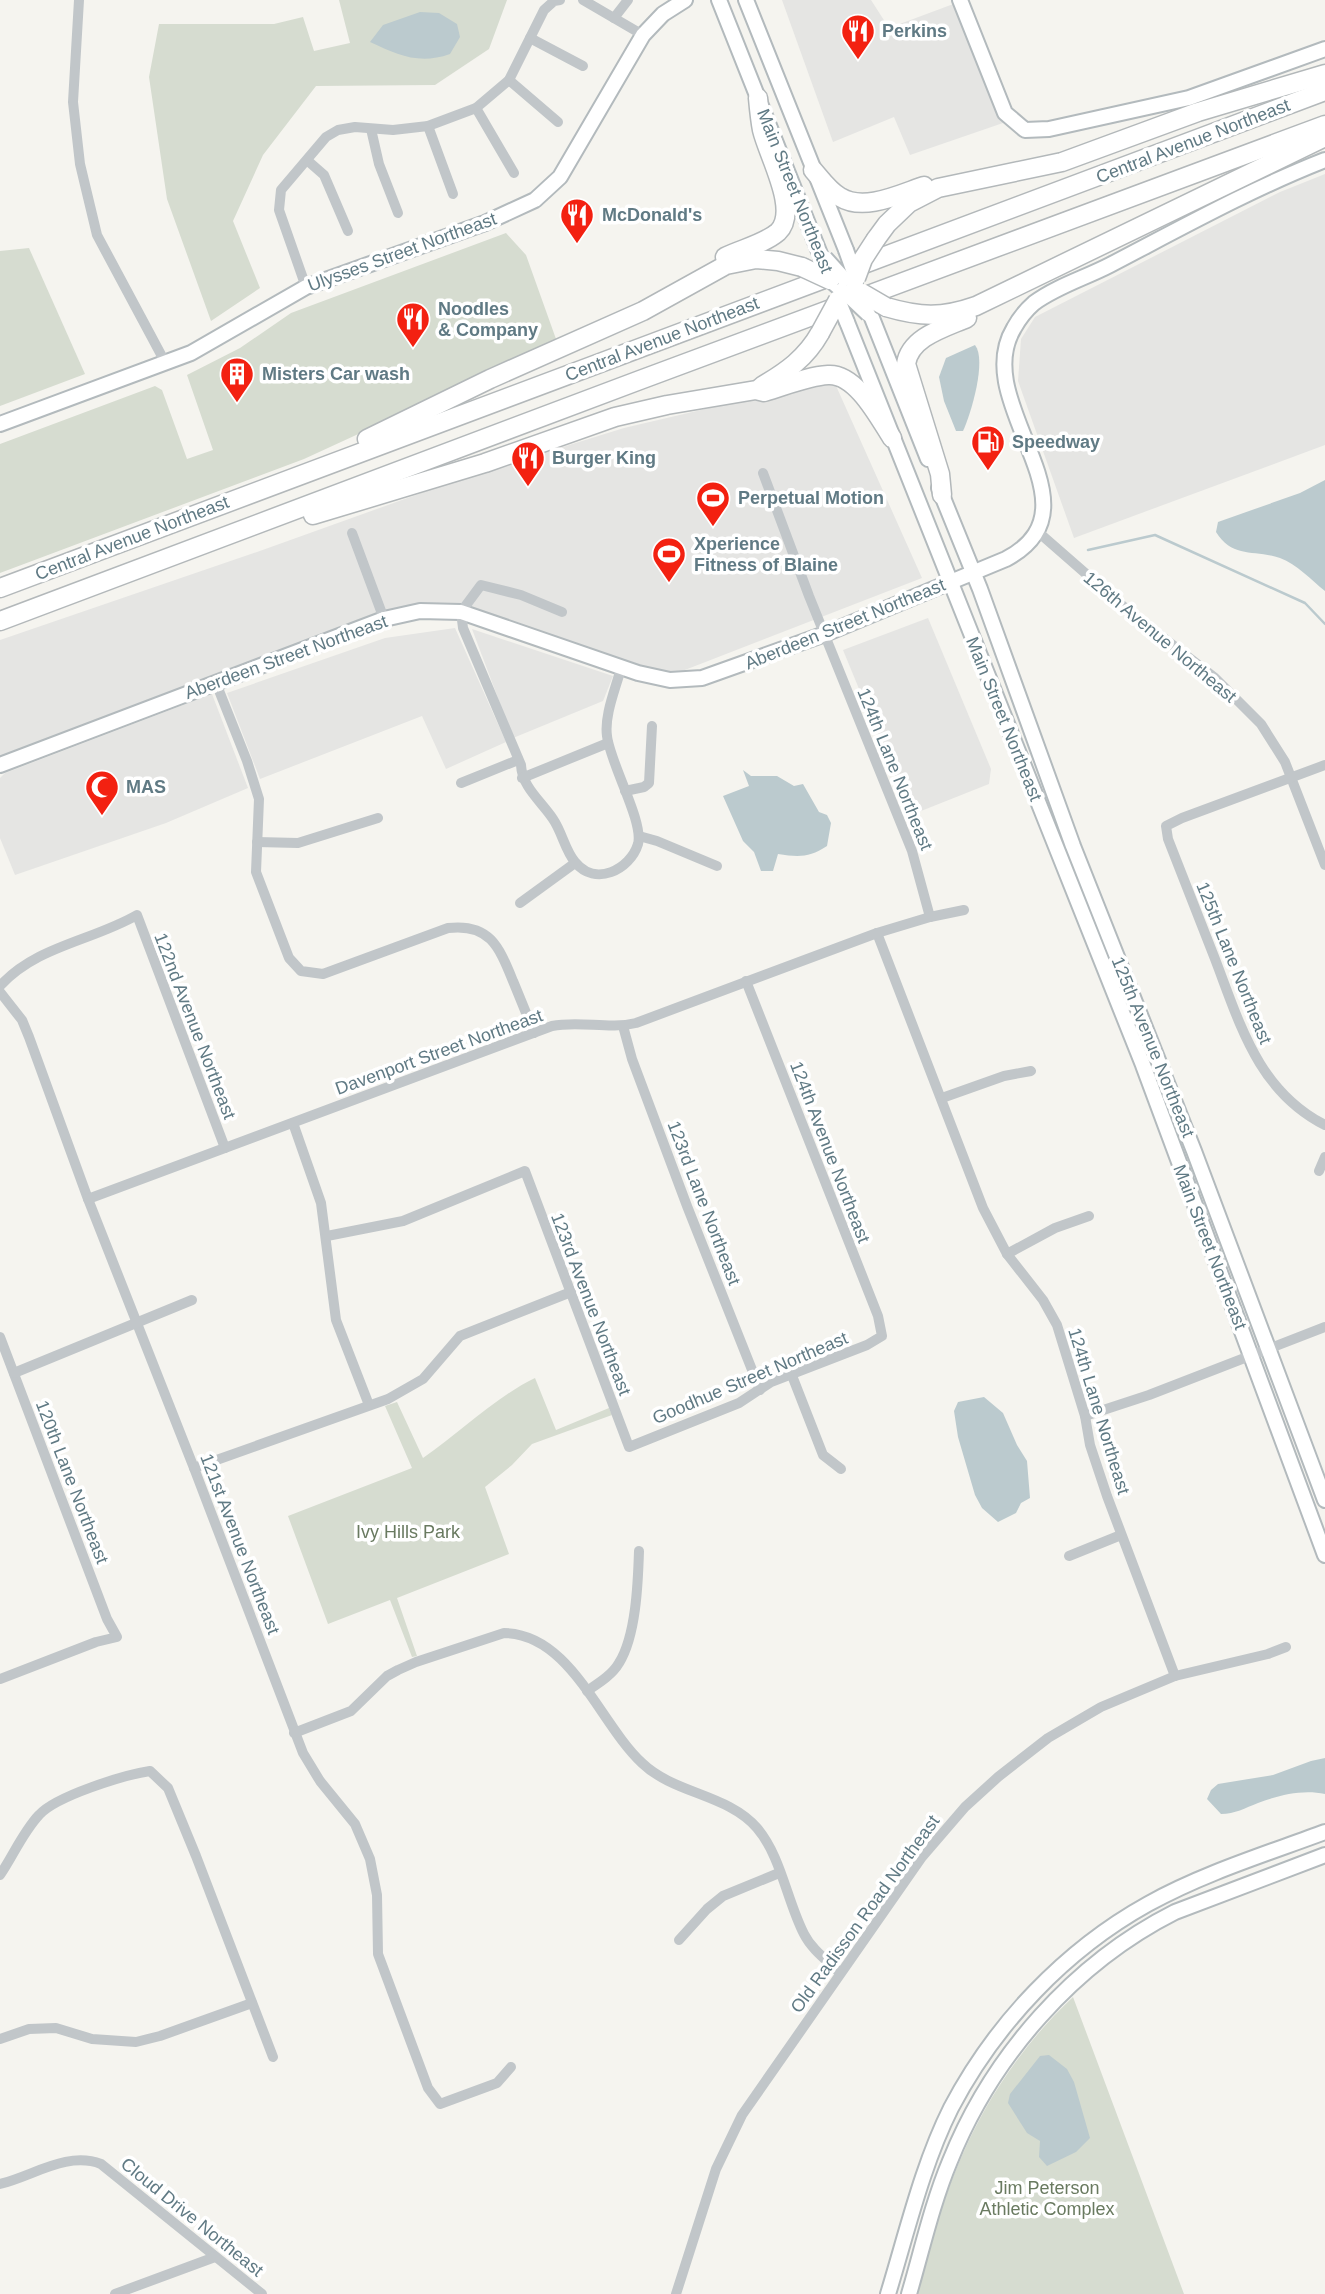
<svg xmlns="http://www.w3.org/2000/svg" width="1325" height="2294" viewBox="0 0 1325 2294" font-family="Helvetica,sans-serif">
<rect width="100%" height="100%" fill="#f5f4ef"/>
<!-- built -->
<g fill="#e5e5e3">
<polygon points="782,0 871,0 889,28 956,3 1003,123 910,155 894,117 833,142"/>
<polygon points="1325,174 1325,445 1074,538 1018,381 1021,339 1035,317 1280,192"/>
<polygon points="833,379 922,578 672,675 459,607 377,614 127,708 0,761 0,640 257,552 466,477 624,428"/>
<polygon points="928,618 991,769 989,784 911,815 843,650"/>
<polygon points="455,628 506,742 446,769 422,716 260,779 227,693 385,638"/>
<polygon points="472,629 613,676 603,701 513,738"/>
<polygon points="212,694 248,788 166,823 15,875 0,838 0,778 5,773"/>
</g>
<!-- green -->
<g fill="#d6dcd0">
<polygon points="339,0 507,0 489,49 435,85 316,86 263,155 233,221 260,288 211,321 167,199 149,77 159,24 274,24 303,17 314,51 350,43"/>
<polygon points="506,233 526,255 556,339 467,384 304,459 0,573 0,444 155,386 162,390 187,459 213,450 187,375 240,348 291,313"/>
<polygon points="29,248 85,374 0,406 0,251"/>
<path d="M535,1378L556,1430L609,1408L612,1415L532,1444L512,1465L485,1487L509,1554L397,1598L417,1656L412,1657L390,1600L328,1624L288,1516L412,1468L385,1406L397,1402L423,1458C461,1432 494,1398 535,1378Z"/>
<path d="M1073,1997L1184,2294H916C929,2251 940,2207 958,2165C984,2102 1022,2045 1073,1997Z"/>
</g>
<!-- water -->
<g fill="#bbcace">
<path d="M420,12L439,13L457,24L460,37L450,54C419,65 398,55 370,42L383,25Z"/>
<path d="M975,345C987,360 971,414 963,431H956L944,401L939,377L946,358Z"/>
<path d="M1325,480V591C1311,580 1297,564 1280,558C1253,549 1233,559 1216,532L1218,522L1300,493Z"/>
<path d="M743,770L751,776H777L794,786L803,784L819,812L827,815L831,823L827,846C809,858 798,857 778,854L773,871H761L754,852L743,841L723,796L749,786Z"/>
<polygon points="984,1397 1003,1413 1017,1445 1027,1461 1030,1498 1021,1503 1016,1513 998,1522 982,1508 975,1495 958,1437 954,1411 958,1402"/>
<path d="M1325,1758V1794C1303,1789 1279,1795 1258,1803C1245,1808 1235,1814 1221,1814L1207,1799L1211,1790L1218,1784L1273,1775L1311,1761Z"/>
<polygon points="1049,2055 1067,2069 1074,2082 1090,2138 1076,2152 1047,2166 1039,2157 1040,2141 1027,2133 1008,2103 1010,2094 1040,2056"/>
</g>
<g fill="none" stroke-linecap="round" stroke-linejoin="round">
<!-- stream -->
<polyline stroke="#bbcace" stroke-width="2.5" points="1088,550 1155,535 1305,603 1325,624"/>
<!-- secondary casing -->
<g stroke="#b3babd" stroke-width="18">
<g id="secondary">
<polyline points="719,0 822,259"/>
<polyline points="746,0 846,250"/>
<polyline points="960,0 1005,113 1025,130 1049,129 1189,98 1325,49"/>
<polyline points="830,280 851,298 856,278"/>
<polyline points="870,313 928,459"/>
<polyline points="847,322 1143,1065 1325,1555"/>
<polyline points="0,424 191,353 306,287 485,223 535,200 560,177 643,35 663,14 685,0"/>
<polyline points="939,488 980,589 1073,846 1194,1151 1325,1500"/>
<path d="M0,765L384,619L420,611L461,612L638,673L670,680L702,678L825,634L1006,559C1106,506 968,404 1014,328C1019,319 1026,310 1034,303C1057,286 1085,278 1110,265C1181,228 1251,189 1325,160"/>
<path d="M888,2294C907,2232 922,2166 951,2108C995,2024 1065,1950 1148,1904C1204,1873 1266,1854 1325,1832"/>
<path d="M909,2294C922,2250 932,2204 950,2161C992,2056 1074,1963 1175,1912L1325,1855"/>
</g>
</g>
<!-- highway casing -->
<g stroke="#b3b8ba" stroke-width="21">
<g id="highway">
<path d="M813,170C821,179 829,191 840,197C864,212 900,194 924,186"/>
<polyline points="876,239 887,224 909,203 938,188 1062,162 1198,112 1325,74"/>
<path d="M725,257C741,249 764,244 778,232C800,211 768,156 762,130C760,120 759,109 758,98"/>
<path d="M886,307C920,317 942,318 976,306L1325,137"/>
<path d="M762,386C786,372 806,358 820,333"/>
<polyline points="367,439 490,379 643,311 726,265 756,259 778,261 802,267"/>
<path d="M942,495L940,474L906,364C910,337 944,328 967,318"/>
<path d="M313,515L485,463L615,417L667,405L756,390L764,392C785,386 808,376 828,375C856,373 879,418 892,438"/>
<polyline points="0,588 1325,91"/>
<polyline points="0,621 640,380 1325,125"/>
</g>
</g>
<!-- street -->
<g stroke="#c1c6c9" stroke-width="10">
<polyline points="79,0 73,102 80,164 97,235 165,362"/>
<polyline points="583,0 643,35"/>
<polyline points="614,18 628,0"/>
<polyline points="530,38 583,66"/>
<polyline points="509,80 558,122"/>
<polyline points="476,108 514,173"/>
<polyline points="428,126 453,194"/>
<polyline points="371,129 379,164 398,213"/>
<polyline points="308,161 324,175 348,231"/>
<polyline points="306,287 279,210 281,190 326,137 338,130 355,127 393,130 428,126 476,108 509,80 544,10 554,1 560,0"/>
<polyline points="763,473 809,596 912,851 930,917"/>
<polyline points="1037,531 1124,607 1215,678 1261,724 1285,762 1325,865"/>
<polyline points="352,533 384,619"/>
<path d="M562,612L521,595L481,585L461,612L463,628L521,765C522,787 541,801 553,819C562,832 565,850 575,862C595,887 630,870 638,844C644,822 610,763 607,736C604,715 616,688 621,668"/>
<path d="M216,683L247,761L259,799L256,872L289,958L301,971L323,974L448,928C490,923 499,947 513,981C520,998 527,1015 534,1033"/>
<path d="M1325,765L1182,818L1166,826L1168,839C1184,879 1199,919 1215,959C1240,1024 1258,1091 1325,1125"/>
<polyline points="522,778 608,743"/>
<polyline points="461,783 518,760"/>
<polyline points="625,791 644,787 649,783 652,726"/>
<polyline points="639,836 657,841 717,866"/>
<polyline points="257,842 298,843 378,818"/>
<polyline points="520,903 575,863"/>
<polyline points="877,933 983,1208 1007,1254 1043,1300 1057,1325 1085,1416 1090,1445 1107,1496 1175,1676"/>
<path d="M0,986C36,946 92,941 137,915L225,1148"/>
<polyline points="0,992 22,1020 29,1037 88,1199 194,1468 303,1753 320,1781 355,1824 370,1859 377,1895 378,1954 428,2088 440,2104 497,2083 511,2067"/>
<polyline points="623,1026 632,1059 687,1206 760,1390"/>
<polyline points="942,1098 1004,1076 1031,1071"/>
<polyline points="293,1123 321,1203 336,1320 369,1405"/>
<polyline points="1319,1171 1325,1157"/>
<path d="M88,1199L552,1026C581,1020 608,1030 636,1023L877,933L930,917L964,910"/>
<polyline points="327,1236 403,1221 525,1171 629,1447 739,1403 771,1382 867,1345 882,1336 878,1316 746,981"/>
<polyline points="1007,1254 1055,1228 1089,1216"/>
<polyline points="0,1337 107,1619 117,1637 96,1642 0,1679"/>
<polyline points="14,1373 192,1300"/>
<polyline points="791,1373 823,1455 841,1469"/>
<polyline points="1085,1416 1149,1395 1325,1327"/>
<polyline points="194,1468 388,1399 423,1379 460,1336 571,1292"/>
<polyline points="1069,1556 1121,1535"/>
<path d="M587,1691C599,1683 612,1675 619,1663C636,1636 638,1583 639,1551"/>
<path d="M294,1733L351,1711L387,1676L398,1670L416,1662L504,1633C571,1634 599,1723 642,1763C674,1794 728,1794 757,1828C781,1856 787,1901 804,1934C812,1950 828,1961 840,1973"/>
<path d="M0,1875C13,1856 23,1832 39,1815C56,1796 124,1775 150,1771L168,1788L196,1856L273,2057"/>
<polyline points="679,1940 707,1909 723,1896 779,1873"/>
<polyline points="0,2039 29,2029 56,2028 92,2039 136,2042 160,2036 252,2003"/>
<path d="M0,2184C33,2176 67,2151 101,2164L262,2294"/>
<polyline points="115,2294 215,2257"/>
<polyline points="676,2294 716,2169 742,2115 922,1857 965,1807 998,1777 1048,1738 1101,1707 1175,1676 1268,1654 1286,1647"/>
</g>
<!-- secondary -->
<use href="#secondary" stroke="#fff" stroke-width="14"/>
<!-- highway -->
<use href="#highway" stroke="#fff" stroke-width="18"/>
<!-- secondary-bridge casing -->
<g stroke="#b3babd" stroke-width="18" stroke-linecap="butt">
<g id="secondary-bridge">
<polyline points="846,250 856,278"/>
<polyline points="825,258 844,279"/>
<polyline points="851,298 868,314"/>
<polyline points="838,300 847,322"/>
</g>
</g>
<!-- highway-bridge casing -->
<g stroke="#b3b8ba" stroke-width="21" stroke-linecap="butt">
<g id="highway-bridge">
<polyline points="802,267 830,280"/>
<polyline points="856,278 863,259 876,239"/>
<polyline points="862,293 886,307"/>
<polyline points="820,333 838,300"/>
</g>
</g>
<!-- secondary-bridge -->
<use href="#secondary-bridge" stroke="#fff" stroke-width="14"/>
<!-- highway-bridge -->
<use href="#highway-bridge" stroke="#fff" stroke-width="18"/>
</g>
<!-- icons -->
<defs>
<g id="restaurant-pin" transform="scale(1.75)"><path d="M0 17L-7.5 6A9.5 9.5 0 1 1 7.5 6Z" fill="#f32111" stroke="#fff"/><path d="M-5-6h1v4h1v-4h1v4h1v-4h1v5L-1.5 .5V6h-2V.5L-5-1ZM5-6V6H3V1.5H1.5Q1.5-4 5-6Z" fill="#fff"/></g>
<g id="building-pin" transform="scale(1.75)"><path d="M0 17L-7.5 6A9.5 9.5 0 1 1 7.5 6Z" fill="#f32111" stroke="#fff"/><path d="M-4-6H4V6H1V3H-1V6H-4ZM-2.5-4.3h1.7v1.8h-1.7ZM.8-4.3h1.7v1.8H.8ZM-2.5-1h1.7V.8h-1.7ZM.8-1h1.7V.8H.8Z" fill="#fff"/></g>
<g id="fuel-pin" transform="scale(1.75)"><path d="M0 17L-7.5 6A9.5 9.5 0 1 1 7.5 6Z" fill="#f32111" stroke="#fff"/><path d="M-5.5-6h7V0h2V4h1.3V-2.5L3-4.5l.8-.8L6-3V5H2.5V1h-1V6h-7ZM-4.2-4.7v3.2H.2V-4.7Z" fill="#fff"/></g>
<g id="stadium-pin" transform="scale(1.75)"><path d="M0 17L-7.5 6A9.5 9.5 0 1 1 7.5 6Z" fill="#f32111" stroke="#fff"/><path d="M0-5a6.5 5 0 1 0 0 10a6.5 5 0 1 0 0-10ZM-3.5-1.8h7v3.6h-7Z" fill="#fff"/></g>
<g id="mosque-pin" transform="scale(1.75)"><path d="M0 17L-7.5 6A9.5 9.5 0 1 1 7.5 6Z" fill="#f32111" stroke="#fff"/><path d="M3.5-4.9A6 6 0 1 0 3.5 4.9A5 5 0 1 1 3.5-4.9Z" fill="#fff"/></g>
</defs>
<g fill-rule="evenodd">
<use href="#restaurant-pin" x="858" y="31"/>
<use href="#restaurant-pin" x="577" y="215"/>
<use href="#restaurant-pin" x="413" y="319"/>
<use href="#building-pin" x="237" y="374"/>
<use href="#fuel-pin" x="988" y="442"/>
<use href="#restaurant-pin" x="528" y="458"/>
<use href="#stadium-pin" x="713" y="498"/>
<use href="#stadium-pin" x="669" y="554"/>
<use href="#mosque-pin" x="102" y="787"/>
</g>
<g text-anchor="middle" stroke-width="7" stroke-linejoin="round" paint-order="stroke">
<!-- poi labels -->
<g font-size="18" font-weight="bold" fill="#607a84" stroke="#fff" text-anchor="start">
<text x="882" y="37">Perkins</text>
<text x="602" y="221">McDonald's</text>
<text x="438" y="315">Noodles<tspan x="438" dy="21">&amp; Company</tspan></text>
<text x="262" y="380">Misters Car wash</text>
<text x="1012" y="448">Speedway</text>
<text x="552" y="464">Burger King</text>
<text x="738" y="504">Perpetual Motion</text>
<text x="694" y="550">Xperience<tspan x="694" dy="21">Fitness of Blaine</tspan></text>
<text x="126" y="793">MAS</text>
</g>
<!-- street labels -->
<g font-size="18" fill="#607a84" stroke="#fff">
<text transform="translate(1193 141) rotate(-21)" y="6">Central Avenue Northeast</text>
<text transform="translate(795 191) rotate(68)" y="6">Main Street Northeast</text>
<text transform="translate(402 252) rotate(-20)" y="6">Ulysses Street Northeast</text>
<text transform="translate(662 339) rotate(-21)" y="6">Central Avenue Northeast</text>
<text transform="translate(132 538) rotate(-21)" y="6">Central Avenue Northeast</text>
<text transform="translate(845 624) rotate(-22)" y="6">Aberdeen Street Northeast</text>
<text transform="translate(1160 637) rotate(40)" y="6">126th Avenue Northeast</text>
<text transform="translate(286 657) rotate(-20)" y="6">Aberdeen Street Northeast</text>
<text transform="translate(1004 719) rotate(68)" y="6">Main Street Northeast</text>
<text transform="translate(895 769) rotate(68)" y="6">124th Lane Northeast</text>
<text transform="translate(1234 963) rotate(68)" y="6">125th Lane Northeast</text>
<text transform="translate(195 1026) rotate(69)" y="6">122nd Avenue Northeast</text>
<text transform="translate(1153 1047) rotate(68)" y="6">125th Avenue Northeast</text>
<text transform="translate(439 1052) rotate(-20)" y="6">Davenport Street Northeast</text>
<text transform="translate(830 1152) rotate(69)" y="6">124th Avenue Northeast</text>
<text transform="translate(704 1203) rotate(69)" y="6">123rd Lane Northeast</text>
<text transform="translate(1210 1247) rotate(69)" y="6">Main Street Northeast</text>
<text transform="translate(591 1304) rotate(69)" y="6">123rd Avenue Northeast</text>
<text transform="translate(750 1378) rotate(-23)" y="6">Goodhue Street Northeast</text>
<text transform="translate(1099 1411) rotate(73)" y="6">124th Lane Northeast</text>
<text transform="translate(72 1482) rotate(69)" y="6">120th Lane Northeast</text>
<text transform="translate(240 1544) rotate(69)" y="6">121st Avenue Northeast</text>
<text transform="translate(865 1914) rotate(-54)" y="6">Old Radisson Road Northeast</text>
<text transform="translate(192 2217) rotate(39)" y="6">Cloud Drive Northeast</text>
</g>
<!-- park labels -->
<g font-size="18" fill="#697a60" stroke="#fff">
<text x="408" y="1538">Ivy Hills Park</text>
<text x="1047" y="2194">Jim Peterson<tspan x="1047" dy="21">Athletic Complex</tspan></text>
</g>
</g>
</svg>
